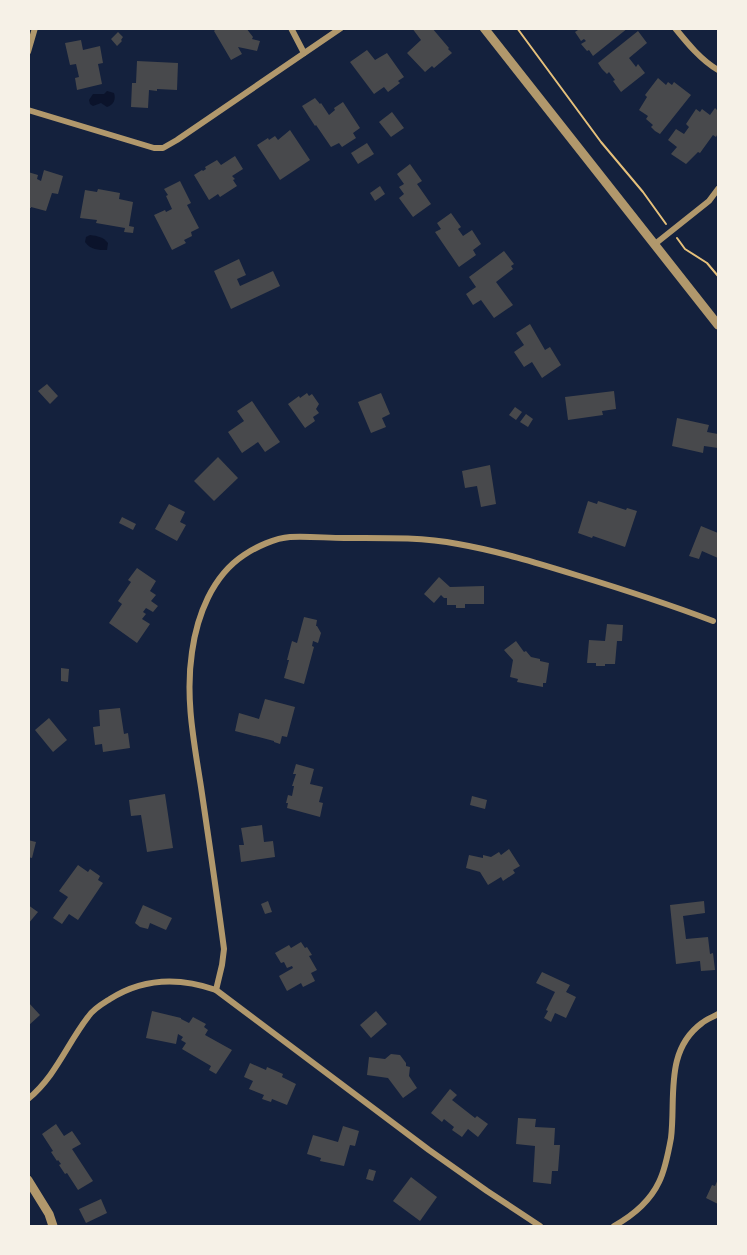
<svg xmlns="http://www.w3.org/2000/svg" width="747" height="1255" viewBox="0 0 747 1255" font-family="Literata,serif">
<rect width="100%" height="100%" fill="#14213d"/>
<!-- water -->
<g fill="#0b132b">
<path d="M107,91L114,93C116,99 114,105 107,107L101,103L93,106L90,104L89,100L93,94H104Z"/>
<path d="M90,235C98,236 103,237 108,243L107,250C98,250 91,250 85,242L86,237Z"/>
</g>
<!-- building -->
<g fill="#48494c">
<polygon points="215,28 246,28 253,37 252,39 260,41 257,51 238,47 242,54 231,60 214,31 215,30"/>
<polygon points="412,28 432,28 449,48 448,49 452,53 434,68 432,66 425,72 407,53 421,40"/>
<polygon points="577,28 628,28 593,56 589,50 587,51 581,44 586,41 584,39 581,41 575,32 578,30"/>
<polygon points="638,31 647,43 629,58 636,67 638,64 645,73 621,92 613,81 615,80 609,72 607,74 602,69 598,63"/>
<polygon points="118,32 123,37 121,40 122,41 117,46 111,39"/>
<polygon points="81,40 83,50 100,46 103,63 98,64 102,84 77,90 75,78 79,77 76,64 70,65 65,43"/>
<polygon points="367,50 375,60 387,53 404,77 398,81 400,83 388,92 384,87 374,94 350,62"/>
<polygon points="137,61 178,63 177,90 157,89 157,91 149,90 148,108 131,107 132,83 136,83"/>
<polygon points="658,78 666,85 668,82 672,85 674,82 691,95 660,134 655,131 651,127 653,125 646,119 648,116 639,110 647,97 645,95"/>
<polygon points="315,98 320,104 321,103 329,115 335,110 334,108 343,102 360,128 353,133 356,138 342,147 339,143 331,147 316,125 315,126 302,106"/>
<polygon points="715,108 718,111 718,133 716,137 713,135 700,153 698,152 686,164 671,154 677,147 668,140 676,129 684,134 689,127 686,124 696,109 700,112 702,109 710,115"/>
<polygon points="392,112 404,128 391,137 379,122"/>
<polygon points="290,130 310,160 280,180 257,145 268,138 269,140 275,136 278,140"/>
<polygon points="367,143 374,154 358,164 351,153"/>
<polygon points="235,156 243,169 232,176 235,179 233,180 237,186 220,197 218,194 209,200 194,175 202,170 203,171 206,169 205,167 217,160 221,165"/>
<polygon points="410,164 422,181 417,184 431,204 413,217 399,198 404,194 399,187 404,184 397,174"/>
<polygon points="44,170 63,176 58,194 52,193 46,211 31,207 31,208 28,208 28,172 38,175 37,179 41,181"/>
<polygon points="180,181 191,203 187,205 199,228 191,232 192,236 184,240 186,243 172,250 154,215 165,210 166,212 172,209 166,196 168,195 164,189"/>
<polygon points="380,186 385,194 375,201 370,193"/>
<polygon points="98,189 120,193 119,199 133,202 129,226 134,227 133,233 124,232 125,228 96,223 97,220 80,218 85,190 97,192"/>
<polygon points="451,213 461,227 458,229 463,236 472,230 481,244 473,250 476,255 459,267 435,232 441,229 437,223"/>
<polygon points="504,251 514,264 511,266 513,269 496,282 513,305 494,318 481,300 473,305 466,294 476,287 469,277"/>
<polygon points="239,259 246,275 237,279 240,286 273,271 280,286 231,309 214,271"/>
<polygon points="530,324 545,350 550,347 561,365 542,378 532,362 524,367 514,352 524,345 516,333"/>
<polygon points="47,384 58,396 50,404 38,391"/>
<polygon points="614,391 616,409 602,411 603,415 568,420 565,397"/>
<polygon points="307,393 309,396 312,394 319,404 316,409 319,413 313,417 315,421 305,428 288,404 299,396 300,398"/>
<polygon points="381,393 390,414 382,418 386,427 371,433 358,402"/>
<polygon points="252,401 280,442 265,452 258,442 242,453 228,432 244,421 237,411"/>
<polygon points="515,407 522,412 516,420 509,415"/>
<polygon points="526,414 533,419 528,427 520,422"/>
<polygon points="677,418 709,425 707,432 718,434 718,448 704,446 703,453 672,446"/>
<polygon points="218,457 238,478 214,501 194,481"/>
<polygon points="490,465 496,504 481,507 477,486 465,488 462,471"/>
<polygon points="588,501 597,504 598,501 626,510 627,508 637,511 625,547 593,536 592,538 578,533"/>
<polygon points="169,504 185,512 180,522 186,525 177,541 155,529"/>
<polygon points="122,517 136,524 133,530 119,523"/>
<polygon points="701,526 718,533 718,558 702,551 699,559 689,556"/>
<polygon points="137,568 156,581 150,591 156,595 151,601 158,606 153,612 146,608 143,612 146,614 142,619 150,624 137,643 109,623 122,604 118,601 131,582 128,580"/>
<polygon points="439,577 450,587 484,586 484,604 465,604 465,608 456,608 456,605 447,605 447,598 444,598 441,595 434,603 424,594"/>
<polygon points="304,617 317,620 316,626 317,626 321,633 318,643 313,641 312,646 314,647 304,684 284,678 289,660 287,660 292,641 297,643"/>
<polygon points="607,624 623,625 622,641 617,641 615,664 605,664 605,666 596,666 596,663 587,663 589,640 605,641"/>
<polygon points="516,641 524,652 526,651 531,657 540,659 540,661 549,663 546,683 543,683 543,687 517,682 518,679 510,677 513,660 504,650"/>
<polygon points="61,668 69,669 68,682 61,681"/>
<polygon points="265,699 295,707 287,737 282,736 280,744 274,742 274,741 235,731 239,713 259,719"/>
<polygon points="120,708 124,734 128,733 130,748 103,752 102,744 95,745 93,727 100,726 99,710"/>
<polygon points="49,718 67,740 53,752 35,730"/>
<polygon points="296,764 314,769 310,784 323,787 319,802 323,803 320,817 287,808 288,803 286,803 288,795 292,796 294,786 292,786 296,774 293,774"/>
<polygon points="165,794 173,848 147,852 141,815 131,816 129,800"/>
<polygon points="472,796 487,800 485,809 470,805"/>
<polygon points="262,825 264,842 273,841 275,857 241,862 239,845 244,845 241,828"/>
<polygon points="28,840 36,842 32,858 28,857"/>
<polygon points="509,849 520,866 513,870 515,873 503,881 501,877 488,885 480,872 466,868 469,855 483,858 483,855 491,857 499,852 501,855"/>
<polygon points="78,865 88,872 90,869 100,876 98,880 103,883 78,920 69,914 62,924 53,918 68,897 59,891"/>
<polygon points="268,901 272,912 265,914 261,904"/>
<polygon points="704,901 705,913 683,916 686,939 708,937 710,954 713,953 715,970 701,971 700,961 676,964 670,905"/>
<polygon points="28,905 38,912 28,924"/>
<polygon points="143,905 172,918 166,930 150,923 148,929 140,927 135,923"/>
<polygon points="301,942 305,948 307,947 312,955 309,956 317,970 311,973 315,981 303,987 301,983 287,991 279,976 293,968 292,966 287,968 284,962 281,963 275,953 289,945 291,948"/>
<polygon points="542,972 570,985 566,992 576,997 566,1018 555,1013 551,1022 544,1018 548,1011 546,1010 555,992 536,983"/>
<polygon points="28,1002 40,1015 28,1026"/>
<polygon points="152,1011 181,1018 181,1019 189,1023 193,1017 206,1024 204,1027 208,1030 205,1035 232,1050 216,1074 209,1070 211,1066 182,1049 186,1043 181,1040 183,1037 178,1034 176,1044 146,1038"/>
<polygon points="376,1011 387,1024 371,1038 360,1025"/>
<polygon points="391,1054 400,1055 406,1063 406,1066 410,1067 409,1076 417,1088 403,1098 388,1078 367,1075 369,1057 385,1059"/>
<polygon points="250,1063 266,1070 267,1067 283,1074 282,1077 296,1084 287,1105 272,1099 271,1102 262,1099 264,1095 249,1089 253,1081 244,1077"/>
<polygon points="450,1089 457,1095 452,1100 475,1118 477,1116 488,1124 478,1137 468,1129 462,1137 452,1130 454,1127 444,1119 442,1122 431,1113"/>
<polygon points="518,1118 536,1119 535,1127 555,1128 554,1145 560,1145 558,1171 552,1171 551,1184 533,1182 535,1146 516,1144"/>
<polygon points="56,1124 64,1136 72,1131 81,1144 72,1149 93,1181 78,1190 67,1173 65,1174 59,1165 61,1164 58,1160 57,1161 51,1152 53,1151 42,1134"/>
<polygon points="343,1126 359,1131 355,1146 350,1145 344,1166 320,1161 321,1158 307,1154 313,1135 338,1142"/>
<polygon points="369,1169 376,1171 373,1181 366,1179"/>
<polygon points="411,1177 437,1197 420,1221 393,1201"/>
<polygon points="718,1179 718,1204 706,1198 712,1185 715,1186"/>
<polygon points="101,1199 107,1213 86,1223 79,1209"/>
</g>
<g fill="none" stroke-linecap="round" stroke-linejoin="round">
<!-- path -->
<g stroke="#e5c07b" stroke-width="2">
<polyline points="517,28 601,142 643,192 666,224"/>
<polyline points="677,238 685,249 707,263 718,276"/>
</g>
<!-- minor -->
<g stroke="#b1986c" stroke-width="6">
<polyline points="291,28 304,53"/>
<path d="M675,28C688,44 701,60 718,70"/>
<polyline points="28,52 35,28"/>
<polyline points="28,110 154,148 163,148 177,140 341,28"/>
<polyline points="655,244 709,201 718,189"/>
<path d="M216,990L222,965L224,949C217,895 209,841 201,787C194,742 185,698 192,652C197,616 212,576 244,555C256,547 275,538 290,537C308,536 327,538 344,538C382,538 421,537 458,544C498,551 537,563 576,575C622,589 668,604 713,621"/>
<path d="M28,1099C56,1076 67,1044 88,1017C93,1009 102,1004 110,999C143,978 179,977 216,990L429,1150L487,1191L540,1226"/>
<path d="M614,1226C632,1216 650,1201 659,1182C664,1172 669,1149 671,1138C676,1098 664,1051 702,1023C707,1019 713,1017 718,1014"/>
</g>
<!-- tertiary -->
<g stroke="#b1986c" stroke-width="9">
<polyline points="484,28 718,325"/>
<polyline points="28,1180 49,1214 53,1226"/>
</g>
</g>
<!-- border -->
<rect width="747" height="1255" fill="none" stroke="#f6f1e7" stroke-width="60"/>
</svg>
